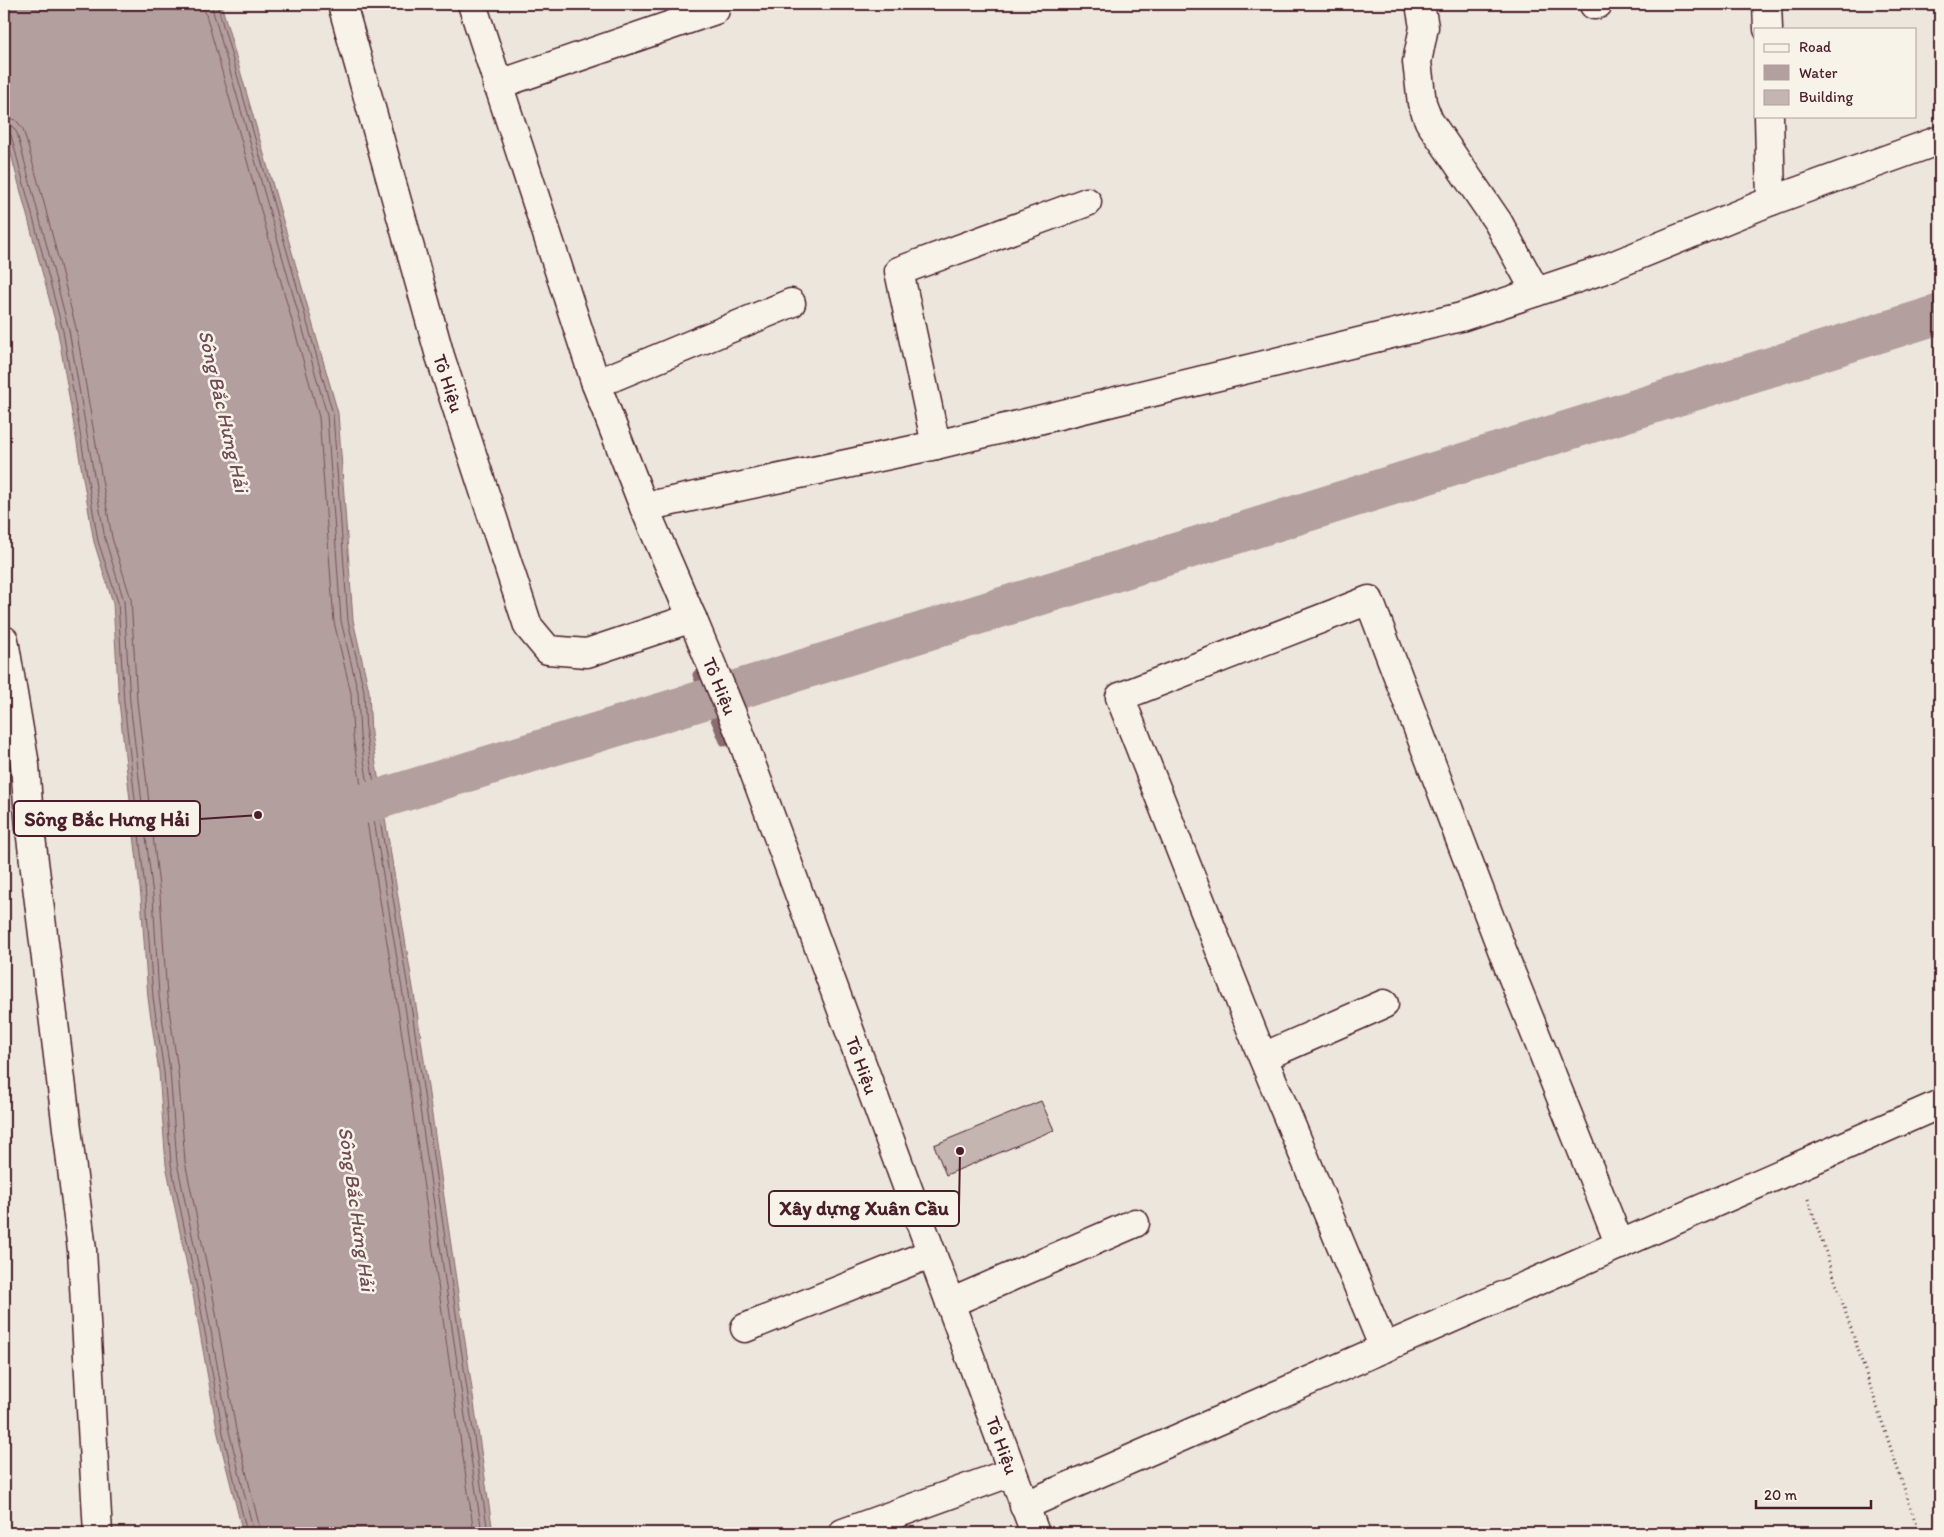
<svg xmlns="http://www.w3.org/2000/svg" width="1944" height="1537" viewBox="0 0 1944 1537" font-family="Itim,sans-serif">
<rect width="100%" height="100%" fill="#ece6dd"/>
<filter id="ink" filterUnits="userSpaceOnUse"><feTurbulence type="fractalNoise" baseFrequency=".02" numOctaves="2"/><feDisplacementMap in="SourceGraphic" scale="10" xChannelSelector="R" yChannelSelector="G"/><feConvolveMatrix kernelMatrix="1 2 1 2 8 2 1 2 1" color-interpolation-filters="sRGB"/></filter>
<g filter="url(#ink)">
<!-- water -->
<polygon fill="#b39f9d" stroke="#896c6f" points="4,4 221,4 338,413 353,620 369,691 371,734 417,1012 493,1533 243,1533 218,1434 193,1294 166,1165 159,1072 148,998 141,897 119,702 113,603 94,542 58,332 4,128"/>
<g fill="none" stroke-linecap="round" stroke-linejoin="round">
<!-- shore -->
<g stroke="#745259" stroke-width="1">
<polyline points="203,4 319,417 334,622 351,693 353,737 399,1015 474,1533"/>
<polyline points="211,4 327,415 341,621 358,692 360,736 406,1013 482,1533"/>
<polyline points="217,4 333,414 348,621 364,691 366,735 412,1012 488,1533"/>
<polyline points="4,117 16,120 23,129 43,199 76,328 112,538 131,599 137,701 160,895 167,996 178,1070 185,1162 212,1290 236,1430 261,1533"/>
<polyline points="4,124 12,126 17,133 69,330 105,539 124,601 130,702 153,896 159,996 170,1071 177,1163 204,1292 229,1431 254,1533"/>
<polyline points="4,131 8,132 11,135 63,331 98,541 118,602 124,702 146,897 153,997 164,1072 171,1164 198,1293 223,1433 247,1533"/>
</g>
<!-- stream -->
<polyline stroke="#896c6f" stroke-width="11" points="698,675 725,741"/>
<!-- canal -->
<polyline stroke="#b39f9d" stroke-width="40" points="330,814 785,675 1940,314"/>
</g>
<!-- building -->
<polygon fill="#c4b5b0" stroke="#4a1f2b" points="1041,1101 1054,1130 946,1175 934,1145"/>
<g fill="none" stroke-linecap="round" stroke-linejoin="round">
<!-- street casing -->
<g stroke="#4a1f2b" stroke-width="31">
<g id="street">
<polyline points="472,4 596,384 644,507 692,618"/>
<polyline points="1420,4 1424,27 1417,62 1422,103 1429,121 1498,222 1536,292"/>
<polyline points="1767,4 1768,29"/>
<polyline points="1594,5 1598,4"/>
<polyline points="497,85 715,10"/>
<polyline points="1769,116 1771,201"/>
<polyline points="596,384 791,303"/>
<polyline points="936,445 899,271 1087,202"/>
<polyline points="644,507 936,445 1461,317 1602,270 1771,201 1940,140"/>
<polyline points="4,640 25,765 30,829 82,1250 98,1533"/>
<polyline points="1263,1057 1384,1004"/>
<polyline points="950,1303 1135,1223"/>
<polyline points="745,1328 932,1253"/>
<polyline points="1384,1348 1256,1041 1120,697 1369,600 1509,968 1620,1245"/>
<polyline points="1024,1506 1940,1104"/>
<polyline points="843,1533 1012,1472"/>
</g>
</g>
<!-- secondary casing -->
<g stroke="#4a1f2b" stroke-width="31">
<g id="secondary">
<path id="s1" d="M342,4L440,356L528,626L548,650L587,653L692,618L739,731L1035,1533"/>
</g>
</g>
<!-- path -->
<polyline stroke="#4a1f2b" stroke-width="3" stroke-dasharray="1 4" stroke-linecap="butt" points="1808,1199 1919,1533"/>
<!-- street -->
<use href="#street" stroke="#f7f3e8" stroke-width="28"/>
<!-- secondary -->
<use href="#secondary" stroke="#f7f3e8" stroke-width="28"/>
</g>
</g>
<g text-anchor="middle" stroke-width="5" stroke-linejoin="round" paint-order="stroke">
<!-- street labels -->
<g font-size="19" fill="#4a1f2b" stroke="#f7f3e8">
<text dy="7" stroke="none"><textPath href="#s1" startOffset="394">Tô Hiệu</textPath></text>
<text dy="7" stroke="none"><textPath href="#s1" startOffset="904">Tô Hiệu</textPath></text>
<text dy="7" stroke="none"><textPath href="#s1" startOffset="1309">Tô Hiệu</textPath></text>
<text dy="7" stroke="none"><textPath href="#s1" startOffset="1714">Tô Hiệu</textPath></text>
</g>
<!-- water labels -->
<g font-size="20" font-style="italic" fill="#6f4c53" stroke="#f7f3e8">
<text transform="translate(224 411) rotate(77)" y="7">Sông Bắc Hưng Hải</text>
<text transform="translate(357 1209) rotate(82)" y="7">Sông Bắc Hưng Hải</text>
</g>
</g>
<!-- callouts -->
<path fill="none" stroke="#4a1f2b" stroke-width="2" d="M258 815L200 819M960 1151L959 1208"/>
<g fill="#4a1f2b" stroke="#f7f3e8" stroke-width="2">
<circle cx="258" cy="815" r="5"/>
<circle cx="960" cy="1151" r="5"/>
</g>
<g fill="#f7f3e8" stroke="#4a1f2b" stroke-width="2">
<rect x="14" y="801" width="186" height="35" rx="5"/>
<rect x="769" y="1191" width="190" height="35" rx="5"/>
</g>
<g font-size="20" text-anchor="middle" font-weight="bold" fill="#4a1f2b">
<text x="107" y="826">Sông Bắc Hưng Hải</text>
<text x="864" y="1215">Xây dựng Xuân Cầu</text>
</g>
<!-- margin -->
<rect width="1944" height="1537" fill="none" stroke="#f7f3e8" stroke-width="20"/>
<rect x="10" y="10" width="1924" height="1517" fill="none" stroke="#4a1f2b" stroke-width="2" filter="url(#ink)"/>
<!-- legend -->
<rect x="1754" y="28" width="162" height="90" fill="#f7f3e8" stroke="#b29e9c"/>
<rect x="1764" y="44" width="25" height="8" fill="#f7f3e8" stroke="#b29e9c"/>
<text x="1799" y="52" font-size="15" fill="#4a1f2b">Road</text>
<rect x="1764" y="65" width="25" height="15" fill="#b39f9d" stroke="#b29e9c"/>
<text x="1799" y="78" font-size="15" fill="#4a1f2b">Water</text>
<rect x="1764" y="90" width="25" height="15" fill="#c4b5b0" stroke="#b29e9c"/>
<text x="1799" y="102" font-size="15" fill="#4a1f2b">Building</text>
<!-- scale -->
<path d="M1756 1500v8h115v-8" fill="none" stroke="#4a1f2b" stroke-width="2.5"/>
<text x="1764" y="1500" font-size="15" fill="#4a1f2b" stroke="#f7f3e8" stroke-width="4" paint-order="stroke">20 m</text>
</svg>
